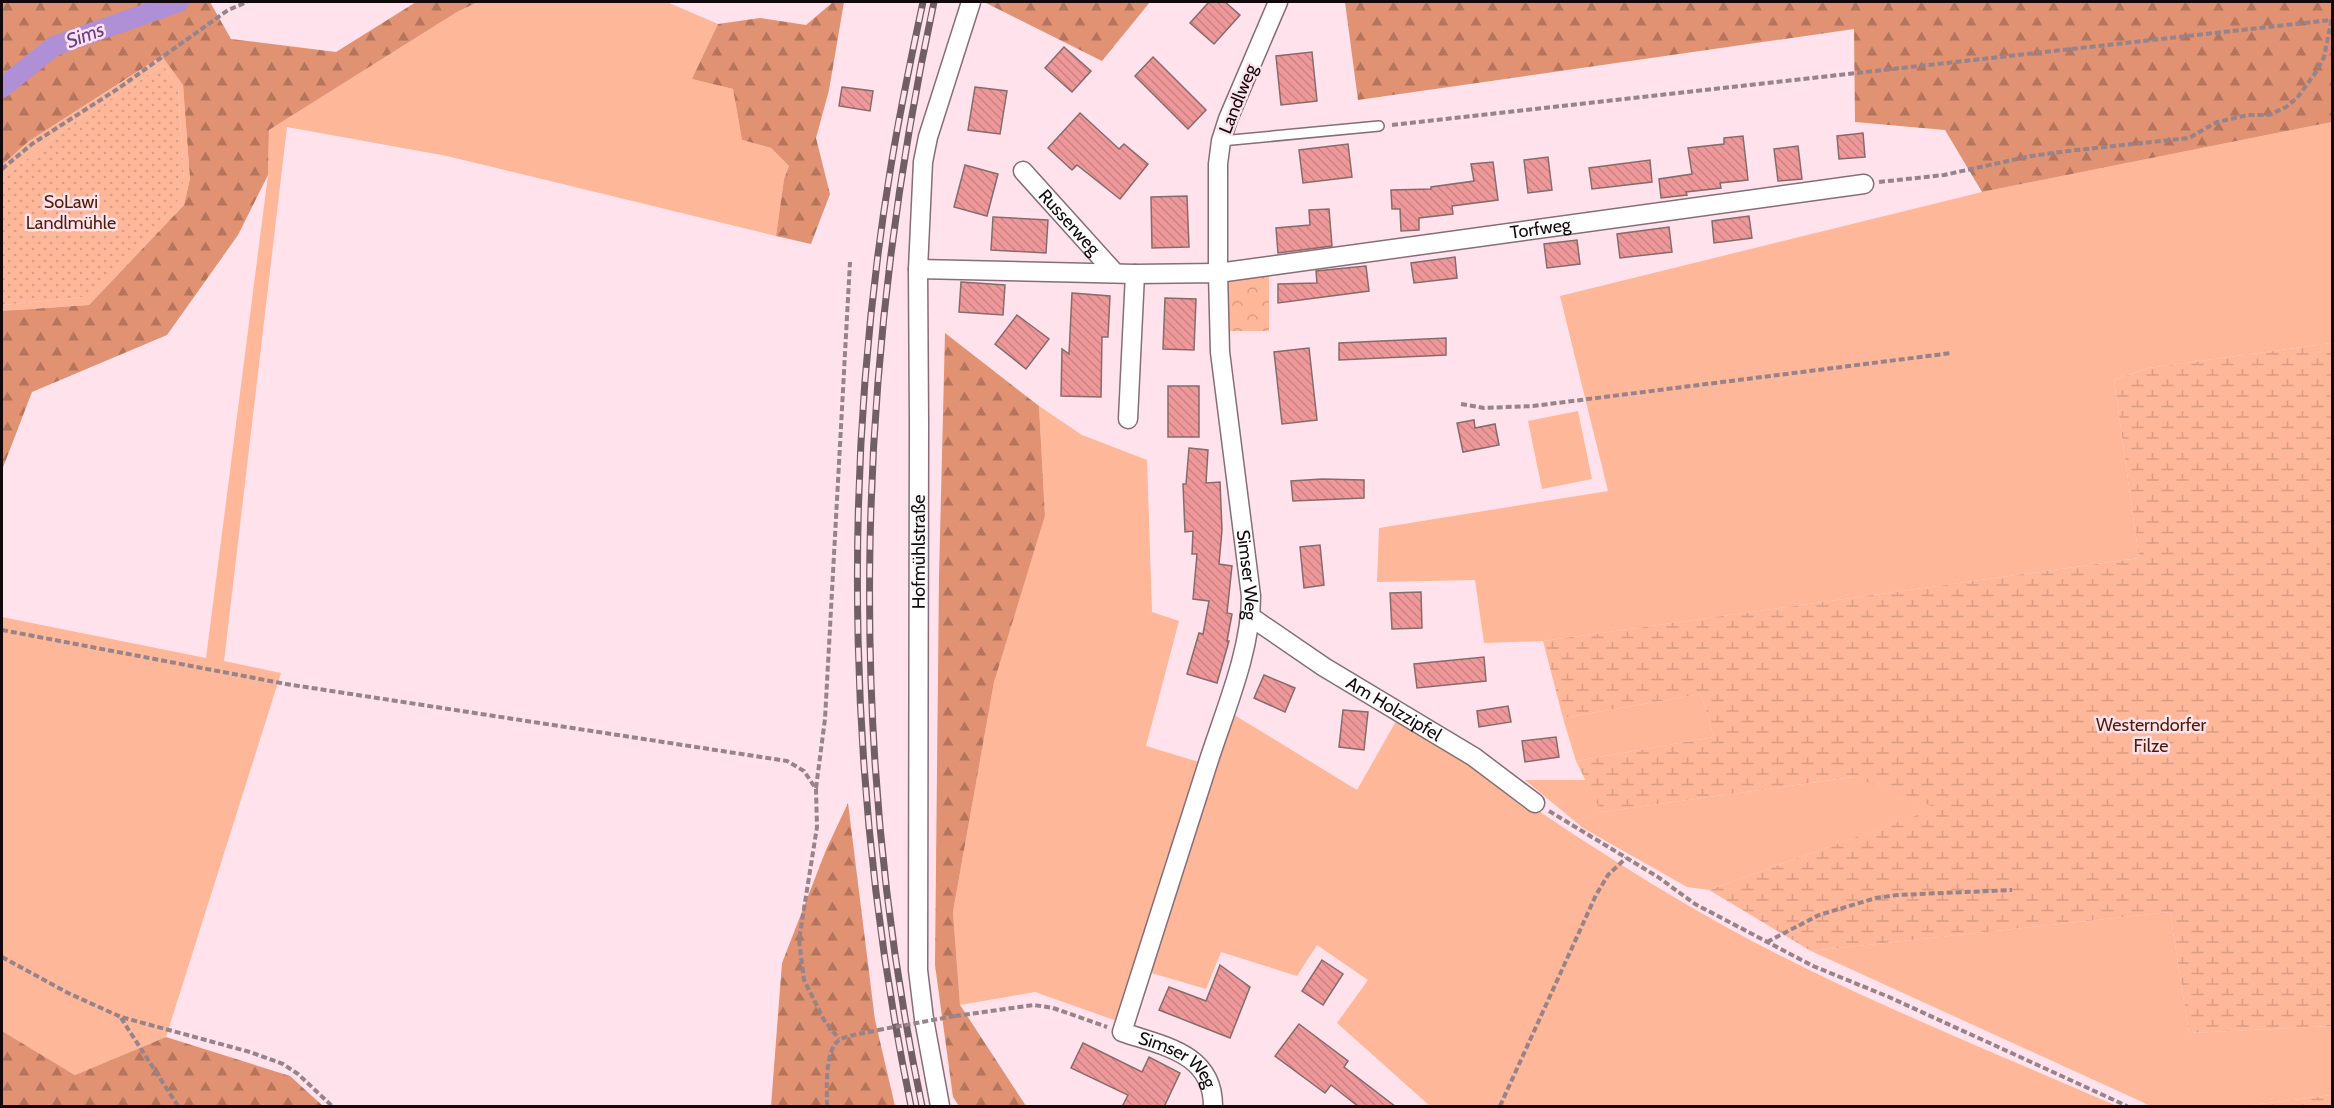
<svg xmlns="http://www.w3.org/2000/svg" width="2334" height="1108" viewBox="0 0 2334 1108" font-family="Cabin,sans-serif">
<defs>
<pattern id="forest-firs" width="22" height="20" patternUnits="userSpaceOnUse" patternTransform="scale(1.5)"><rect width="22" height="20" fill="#e09272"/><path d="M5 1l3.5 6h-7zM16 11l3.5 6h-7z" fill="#b4755c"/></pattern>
<pattern id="wetland-marsh" width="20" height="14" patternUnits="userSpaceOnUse" patternTransform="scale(1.5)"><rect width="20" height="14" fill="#ffb799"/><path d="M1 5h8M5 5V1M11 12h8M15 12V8" fill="none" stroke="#da9c83"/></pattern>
<pattern id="park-crowns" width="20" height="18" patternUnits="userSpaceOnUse" patternTransform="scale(1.5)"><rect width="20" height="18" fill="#ffb799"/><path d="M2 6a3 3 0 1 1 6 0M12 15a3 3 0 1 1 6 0" fill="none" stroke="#da9c83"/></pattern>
<pattern id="garden-dots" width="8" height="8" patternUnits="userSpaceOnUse" patternTransform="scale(1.5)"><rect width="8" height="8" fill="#ffb799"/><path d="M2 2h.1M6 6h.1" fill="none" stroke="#da9c83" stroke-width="1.8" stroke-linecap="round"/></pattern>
<pattern id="building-back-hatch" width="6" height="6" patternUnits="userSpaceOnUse" patternTransform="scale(1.5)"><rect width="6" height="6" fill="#ef989a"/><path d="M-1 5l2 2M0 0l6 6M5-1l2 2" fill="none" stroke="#cc8284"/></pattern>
</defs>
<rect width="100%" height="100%" fill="#ffe2ec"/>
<!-- grass -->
<g fill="#ffb799">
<polygon points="478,2 667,2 718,24 693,79 733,89 742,140 771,148 789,166 784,179 776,236 447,156 287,127 224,661 281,673 166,1037 75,1075 2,1031 2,617 206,658 268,175 269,130 457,12"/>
<polygon points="163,56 183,85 190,179 184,205 89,305 2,311 2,305 85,297 184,179 178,87 163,65 63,130 2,179 2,165 29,141"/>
<polygon points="2332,122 2332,343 2148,368 2114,380 2139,558 1543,641 1484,643 1475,580 1377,582 1379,528 1608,491 1560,296 1982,192"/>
<polygon points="1039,406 1082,435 1147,460 1152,612 1179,621 1146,746 1202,763 1117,1021 1035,992 960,1005 953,912 994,681 1045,516"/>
<polygon points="1578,411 1592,479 1542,489 1528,421"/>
<polygon points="1701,694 1714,737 1576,761 1563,718"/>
<path d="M1231,713L1357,790L1399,716C1506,789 1612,864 1726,927C1852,996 1986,1049 2117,1106H1430L1337,1023L1368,980L1317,945L1297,976L1221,952L1206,989L1148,972Z"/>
<polygon points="1854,777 1938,808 1709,890 1687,887 1583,828 1525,780 1587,780 1601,812"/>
<polygon points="2170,912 2189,1033 2332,1026 2332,1095 2245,1106 2151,1106 1811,951"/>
</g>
<!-- forest -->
<g fill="url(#forest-firs)">
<polygon points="2,2 210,2 231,39 336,52 416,2 478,2 457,12 269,130 268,175 238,235 167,335 32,392 2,470 2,311 89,305 184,205 190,179 183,85 162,56 29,141 2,165"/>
<polygon points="833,2 844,2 829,90 816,138 830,194 811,244 776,236 784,179 789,166 771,148 742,140 733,89 692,79 718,24 760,18 806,25"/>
<polygon points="984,2 1150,2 1102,61"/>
<polygon points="1345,2 2332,2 2332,122 1982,192 1945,130 1855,122 1854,29 1358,100"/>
<polygon points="945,333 1039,406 1045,516 994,682 953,912 960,1005 1026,1106 959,1106 953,1097 935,965 939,577"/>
<polygon points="848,803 875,1020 895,1106 771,1106 782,963 826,850"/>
<polygon points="2,1031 75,1075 166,1037 290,1076 323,1106 2,1106"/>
</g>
<!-- wetland -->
<g fill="url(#wetland-marsh)">
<polygon points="2332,343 2332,1026 2189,1033 2170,912 1811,951 1709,890 1937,808 1853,777 1601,812 1576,761 1714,737 1701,694 1563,718 1543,641 2139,558 2114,380 2148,368"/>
<polygon points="2332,1095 2332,1106 2245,1106"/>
</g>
<!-- park -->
<polygon fill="url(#park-crowns)" points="1269,274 1269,331 1228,331 1227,288 1229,281 1234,278"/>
<!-- garden -->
<polygon fill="url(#garden-dots)" points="163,65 178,87 184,179 177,202 85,297 2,305 2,179 63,130"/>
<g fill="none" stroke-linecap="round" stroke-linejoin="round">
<!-- canal -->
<polyline stroke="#af90d6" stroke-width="20" points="2,88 54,46 179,2"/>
</g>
<!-- building -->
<g fill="url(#building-back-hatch)" stroke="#866b6b" stroke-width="1.5">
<polygon points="1209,2 1225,2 1240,15 1214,44 1190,23"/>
<polygon points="1064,47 1091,71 1072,92 1045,68"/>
<polygon points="1312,52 1317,101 1281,105 1276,56"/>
<polygon points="1153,57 1206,110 1188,129 1135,76"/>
<polygon points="842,87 873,91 870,111 839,106"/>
<polygon points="975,87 1007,91 1000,134 968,130"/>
<polygon points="1080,113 1119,149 1124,144 1148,164 1120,199 1077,165 1072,170 1048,148"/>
<polygon points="1863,133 1865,157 1839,159 1837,136"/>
<polygon points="1743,136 1748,180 1720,183 1721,188 1686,192 1687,195 1661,198 1659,179 1692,174 1688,148 1724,144 1724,138"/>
<polygon points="1348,144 1352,177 1303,183 1299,150"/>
<polygon points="1798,146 1802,179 1778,181 1774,149"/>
<polygon points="1548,157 1552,190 1528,193 1524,160"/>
<polygon points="1650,160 1652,182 1592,189 1589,168"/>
<polygon points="1493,162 1498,200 1452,206 1453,214 1419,218 1419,230 1401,231 1400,209 1392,209 1391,190 1431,189 1431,187 1474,181 1471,164"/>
<polygon points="965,165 998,174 987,216 954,207"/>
<polygon points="1187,196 1189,247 1152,248 1151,197"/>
<polygon points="1329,209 1332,246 1278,253 1276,228 1310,225 1309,210"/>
<polygon points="1749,216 1752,238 1714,243 1712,221"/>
<polygon points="993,217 1048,220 1046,253 991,250"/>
<polygon points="1669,227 1672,252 1620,258 1617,234"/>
<polygon points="1577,240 1580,264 1547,268 1544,244"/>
<polygon points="1455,257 1457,278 1414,283 1411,263"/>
<polygon points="1366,266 1369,291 1278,303 1278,284 1317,283 1316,271"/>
<polygon points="961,282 1005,285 1003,315 959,312"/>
<polygon points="1072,293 1110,296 1108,337 1102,337 1101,397 1061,396 1062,349 1069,354"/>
<polygon points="1165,298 1196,299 1194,350 1163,349"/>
<polygon points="1017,315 1049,339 1026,369 995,344"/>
<polygon points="1446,338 1446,355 1339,360 1339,343"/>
<polygon points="1309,348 1317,420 1282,424 1274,352"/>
<rect x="1168" y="386" width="31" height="51"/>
<polygon points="1474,420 1475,428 1495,424 1499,445 1463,452 1457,423"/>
<polygon points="1189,448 1208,450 1206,483 1220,482 1222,530 1219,564 1232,566 1227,613 1232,614 1227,641 1229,641 1217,683 1187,674 1199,633 1203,634 1209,601 1193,599 1197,554 1192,554 1193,531 1185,532 1183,484 1186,484"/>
<polygon points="1322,479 1364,480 1364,498 1293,501 1291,481"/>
<polygon points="1320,545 1324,585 1304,588 1300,547"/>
<polygon points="1421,592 1422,628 1392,629 1390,593"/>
<polygon points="1484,657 1486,681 1417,688 1414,664"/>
<polygon points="1264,675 1295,688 1285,712 1254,698"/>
<polygon points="1508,706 1511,722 1479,727 1477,711"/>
<polygon points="1343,710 1368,712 1364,750 1339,747"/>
<polygon points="1556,737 1559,757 1525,762 1522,741"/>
<polygon points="1322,960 1343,974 1323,1005 1302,991"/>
<polygon points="1220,965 1250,987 1230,1038 1159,1010 1169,987 1206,1001"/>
<polygon points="1299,1024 1348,1061 1344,1067 1396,1107 1359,1107 1331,1085 1325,1093 1275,1056"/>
<polygon points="1083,1043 1142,1072 1149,1057 1180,1073 1164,1107 1122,1107 1128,1095 1071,1068"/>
</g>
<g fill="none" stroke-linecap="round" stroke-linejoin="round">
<!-- service casing -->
<g stroke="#866d77" stroke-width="12">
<polyline id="service" points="1221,141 1379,126"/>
</g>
<!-- minor casing -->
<g stroke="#866d77" stroke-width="21">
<g id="minor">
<path id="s1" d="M1278,2L1228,119L1221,141L1218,164V273L1864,184"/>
<path id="s2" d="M1023,171L1115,273"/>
<path id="s3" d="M918,269L1135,274L1218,273L1220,352L1251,596C1251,651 1225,710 1208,763C1180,852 1151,942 1122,1032C1163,1046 1213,1053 1213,1106"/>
<polyline points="1128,419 1135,274"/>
<path id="s4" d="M1251,617L1324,667L1474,757L1535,803"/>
<path id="s5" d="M940,1106L924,1019L918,970L919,423L918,269L923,162L928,137L971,2"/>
</g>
</g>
<!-- path -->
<g stroke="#97838a" stroke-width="4" stroke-dasharray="6 3" stroke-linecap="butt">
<polyline points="1392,125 2331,20"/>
<polyline points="2,169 32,144 119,88 228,10 247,2"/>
<polyline points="1879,182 1944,175 2031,156 2068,151 2189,138 2217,122 2248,115 2269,115 2286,107 2297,98 2316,72 2324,57 2332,18"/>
<polyline points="1461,404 1484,408 1533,406 1952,353"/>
<polyline points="2,630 286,684 787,761 804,771 816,789 817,827 799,940 804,980 824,1020 839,1039"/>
<polyline points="816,788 825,719 850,262"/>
<polyline points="1549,811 1658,877 1695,904 1813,966 1889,997 2127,1106"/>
<polyline points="1767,942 1819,915 1876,898 1897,895 2012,890"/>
<polyline points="2,957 68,993 121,1017 250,1052 283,1064 298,1074 332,1106"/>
<polyline points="955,1016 1034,1005 1053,1008 1107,1027"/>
<polyline points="121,1018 178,1106"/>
<path d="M827,1106C827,1090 824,1047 841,1039C852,1034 867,1033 878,1030"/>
<polyline points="1500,1106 1596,895 1608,875 1626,858"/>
</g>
<!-- service -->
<use href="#service" stroke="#fff" stroke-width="9"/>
<!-- minor -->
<use href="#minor" stroke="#fff" stroke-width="18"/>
<!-- rail casing -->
<g stroke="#705f64" stroke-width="7">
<g id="rail">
<path d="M911,1106C848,803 840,478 890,172C899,115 911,58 923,2"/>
<path d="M922,1106C845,742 856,364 934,2"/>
</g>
</g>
<!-- rail -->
<use href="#rail" stroke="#ffe2ec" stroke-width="4.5" stroke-dasharray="14" stroke-linecap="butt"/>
<!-- path-bridge -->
<polyline stroke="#97838a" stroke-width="4" stroke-dasharray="6 3" stroke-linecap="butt" points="878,1030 955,1016"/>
</g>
<g text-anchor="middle" stroke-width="5" stroke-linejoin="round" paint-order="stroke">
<!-- street labels -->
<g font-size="18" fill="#12090c" stroke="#ffe2ec">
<text transform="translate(1238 99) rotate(-68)" y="6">Landlweg</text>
<text dy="6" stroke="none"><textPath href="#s2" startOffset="69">Russerweg</textPath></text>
<text dy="6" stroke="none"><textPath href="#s1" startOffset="608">Torfweg</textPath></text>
<text dy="6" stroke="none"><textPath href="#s5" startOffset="556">Hofmühlstraße</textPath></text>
<text dy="6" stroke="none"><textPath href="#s3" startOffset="604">Simser Weg</textPath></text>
<text dy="6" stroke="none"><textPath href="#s4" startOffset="170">Am Holzzipfel</textPath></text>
<text dy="6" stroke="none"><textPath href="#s3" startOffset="1144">Simser Weg</textPath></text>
</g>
<!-- park labels -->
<g font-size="18" fill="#4f1e06" stroke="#ffe2ec">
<text x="71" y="208">SoLawi<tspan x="71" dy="21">Landlmühle</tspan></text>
<text x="2151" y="731">Westerndorfer<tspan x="2151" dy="21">Filze</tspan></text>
</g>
<!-- water labels -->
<g font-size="20" font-style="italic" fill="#663d91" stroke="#ffe2ec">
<text transform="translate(85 35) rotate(-20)" y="7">Sims</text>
</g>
</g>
<!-- border -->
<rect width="2334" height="1108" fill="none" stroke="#12090c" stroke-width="6"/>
</svg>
